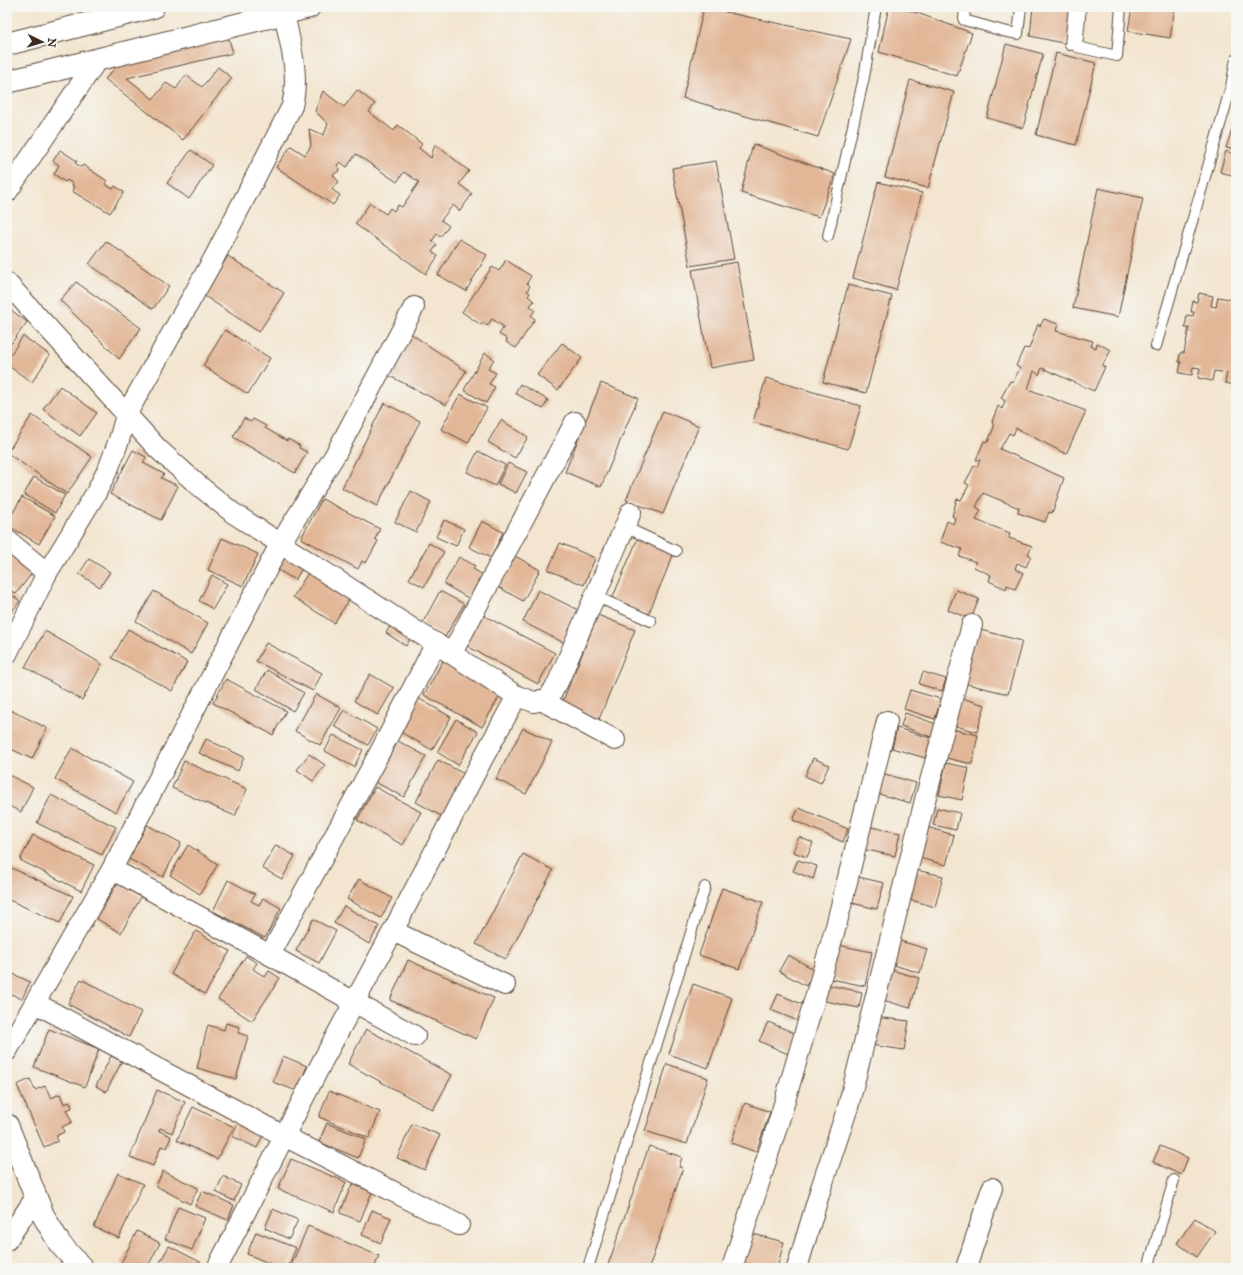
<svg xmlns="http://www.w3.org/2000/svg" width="1243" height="1275" viewBox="0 0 1243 1275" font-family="'IM FELL Great Primer',serif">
<rect width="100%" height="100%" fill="#f6f6f2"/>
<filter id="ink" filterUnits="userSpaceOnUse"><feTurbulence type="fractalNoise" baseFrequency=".025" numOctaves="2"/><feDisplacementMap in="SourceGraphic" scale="8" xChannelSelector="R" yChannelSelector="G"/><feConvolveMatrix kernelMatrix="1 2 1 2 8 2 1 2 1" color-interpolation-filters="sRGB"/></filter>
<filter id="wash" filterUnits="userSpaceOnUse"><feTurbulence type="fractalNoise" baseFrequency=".012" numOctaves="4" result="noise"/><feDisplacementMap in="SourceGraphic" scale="16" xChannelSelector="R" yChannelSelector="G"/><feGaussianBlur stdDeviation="0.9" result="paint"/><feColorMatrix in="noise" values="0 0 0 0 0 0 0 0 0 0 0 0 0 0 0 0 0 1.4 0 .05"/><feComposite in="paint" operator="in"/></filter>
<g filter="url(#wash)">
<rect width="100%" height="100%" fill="#f3e5cf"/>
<g id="blocks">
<!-- building -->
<g fill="#e2b798">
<polygon points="704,7 727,7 725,12 851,39 818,137 683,98"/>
<polygon points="889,7 901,7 972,33 957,76 879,52"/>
<polygon points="1033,7 1072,7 1067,44 1030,36"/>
<polygon points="1132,7 1175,7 1170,38 1128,31"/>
<polygon points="227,33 233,53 127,78 153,99 166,83 176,89 186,75 202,87 218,67 232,78 183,140 105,79 118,65"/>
<polygon points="1006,44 1043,54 1023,128 987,118"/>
<polygon points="1056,53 1096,63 1076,145 1036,135"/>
<polygon points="910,80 954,92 928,188 885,177"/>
<polygon points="357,90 375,104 369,112 394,131 398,125 422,144 419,148 431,158 435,144 469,171 459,184 472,194 460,211 453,205 441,220 449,226 440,237 437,234 432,241 437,245 432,252 438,256 426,274 355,224 370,203 386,214 390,208 394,211 398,205 402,207 419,182 404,172 397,182 356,154 347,167 340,162 337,165 340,170 333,175 339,182 331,189 340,195 333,205 276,167 291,146 305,155 311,146 309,129 324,135 328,124 315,111 323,91 344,107"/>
<polygon points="1235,114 1236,114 1236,127 1232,126"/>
<polygon points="1232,129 1236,130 1236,150 1226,148"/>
<polygon points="753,144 835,174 819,217 741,193"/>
<polygon points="60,150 77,161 75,163 81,167 83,165 107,181 105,184 113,189 115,186 124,192 110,213 95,204 95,205 72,191 74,187 72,186 73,184 67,180 65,182 54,174 59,165 53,161"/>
<polygon points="191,150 212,165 189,199 167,183"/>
<polygon points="1226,151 1236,155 1236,176 1220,172"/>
<polygon points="716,161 734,259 690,266 672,168"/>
<polygon points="878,182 922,193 896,290 853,278"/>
<polygon points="1098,188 1143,198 1118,317 1073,308"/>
<polygon points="459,239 487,255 466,291 438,275"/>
<polygon points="106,241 169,286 153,309 89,264"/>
<polygon points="228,256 284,293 259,332 203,295"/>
<polygon points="506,260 531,276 527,283 530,286 527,291 530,293 528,296 534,301 530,306 535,310 531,316 535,319 516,348 506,342 507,339 499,334 504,327 492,319 487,326 483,322 481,325 462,312 492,267 499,271"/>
<polygon points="737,262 754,360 710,368 692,270"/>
<polygon points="76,282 141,328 119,359 60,300"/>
<polygon points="848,285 892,296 866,393 823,382"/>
<polygon points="1199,293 1213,296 1211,306 1216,307 1218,297 1234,300 1232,312 1235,312 1233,320 1236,320 1236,385 1225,383 1227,373 1214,371 1212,381 1198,378 1200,368 1193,367 1192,375 1179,373 1181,362 1179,362 1180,353 1184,353 1189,328 1185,328 1187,315 1193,316 1194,312 1191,312 1193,301 1197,302"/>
<polygon points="7,307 27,322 7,349"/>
<polygon points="1044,319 1058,324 1056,331 1093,341 1091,346 1096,348 1097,343 1111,350 1102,366 1105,367 1094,391 1042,368 1039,375 1034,371 1028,389 1086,411 1066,454 1016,428 1013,435 1009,433 1000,449 1064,478 1052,513 1049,512 1045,522 1018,513 1019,508 983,493 976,507 981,510 976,520 1010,533 1009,538 1032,546 1028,554 1031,556 1026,567 1017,563 1015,569 1023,573 1015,589 1007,585 1006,589 989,581 991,575 974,567 976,562 959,556 962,549 940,542 947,521 953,524 955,518 952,516 957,499 961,500 969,485 965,483 974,466 977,467 980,460 976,460 984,441 988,442 994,427 992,422 998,406 1002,409 1005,401 1001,398 1010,381 1013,382 1020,368 1016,366 1024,348 1029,349 1038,324 1040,326"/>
<polygon points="225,330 270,358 248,394 203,366"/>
<polygon points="410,333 466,371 446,405 386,374"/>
<polygon points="23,336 50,355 32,382 7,365 7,360"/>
<polygon points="562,343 582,358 558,390 537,375"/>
<polygon points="485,353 494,359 488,369 496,373 489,384 495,387 486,403 464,390"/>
<polygon points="766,378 861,406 848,449 753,422"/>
<polygon points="601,383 638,398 601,487 565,472"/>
<polygon points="520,384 548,400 543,409 515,393"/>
<polygon points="60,386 97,413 80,436 43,409"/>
<polygon points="460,394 487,408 468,443 441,429"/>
<polygon points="384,403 420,421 377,506 342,488"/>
<polygon points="663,411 699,426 663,514 626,500"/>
<polygon points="32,415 92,457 67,494 7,453"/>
<polygon points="244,418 251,422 253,419 266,426 265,428 287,441 288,439 300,446 299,448 307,452 295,473 233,437"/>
<polygon points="501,420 528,437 515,458 488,442"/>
<polygon points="133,450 146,457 143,463 164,474 161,478 178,486 161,520 110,494"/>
<polygon points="478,451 505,465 495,486 467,472"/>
<polygon points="508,463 527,472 516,493 498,484"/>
<polygon points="34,477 65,495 55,513 24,494"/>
<polygon points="411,491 431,502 416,532 395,522"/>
<polygon points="22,497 55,516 39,544 7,525 7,523"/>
<polygon points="322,499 380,529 375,539 378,541 366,563 362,561 358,569 301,538"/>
<polygon points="444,520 464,529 456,546 436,537"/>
<polygon points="482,521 503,532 491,558 469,547"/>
<polygon points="222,538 258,554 243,586 208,570"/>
<polygon points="638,538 674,553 648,615 612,599"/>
<polygon points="429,543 444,552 424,587 409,579"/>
<polygon points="560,543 595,558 584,585 548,570"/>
<polygon points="285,550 306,562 295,580 275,568"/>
<polygon points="7,554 32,573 16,594 7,587"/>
<polygon points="515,556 540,570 523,601 498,587"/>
<polygon points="459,557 475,566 473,569 488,578 475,602 444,584"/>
<polygon points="89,559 110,572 100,587 79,574"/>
<polygon points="311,568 352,595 334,623 293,597"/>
<polygon points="212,575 227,584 213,609 199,601"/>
<polygon points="538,590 582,612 566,644 523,622"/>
<polygon points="956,590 979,599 971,619 948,610"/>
<polygon points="7,591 20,601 7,618"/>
<polygon points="154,591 208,623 191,654 136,621"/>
<polygon points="440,591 464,604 445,637 422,624"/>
<polygon points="477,612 555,653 538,684 461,643"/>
<polygon points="598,615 635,630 599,719 562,703"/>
<polygon points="393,621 413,634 406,646 386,633"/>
<polygon points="973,628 1022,641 1008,694 959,682"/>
<polygon points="128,629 187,662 172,691 112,658"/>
<polygon points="45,631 102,664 82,700 25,667"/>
<polygon points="266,643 322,673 313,691 256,661"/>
<polygon points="445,657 503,690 482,727 424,695"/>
<polygon points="267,670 304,693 293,711 256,689"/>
<polygon points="923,672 946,679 942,691 919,684"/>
<polygon points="370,674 394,688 378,715 354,701"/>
<polygon points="226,679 286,711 273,735 213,703"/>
<polygon points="910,690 941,699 935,719 904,709"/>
<polygon points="316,694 341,708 320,745 295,731"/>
<polygon points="418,698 451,717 432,750 399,731"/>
<polygon points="961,698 985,705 977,732 953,725"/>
<polygon points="8,709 47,728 32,759 7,747 7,711"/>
<polygon points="344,710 377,729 368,745 334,726"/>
<polygon points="905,713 936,724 931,737 901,726"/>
<polygon points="456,719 478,732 458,765 437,752"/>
<polygon points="523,728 552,742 526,794 496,779"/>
<polygon points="897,728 931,738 925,758 892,748"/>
<polygon points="952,729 978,735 972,764 946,758"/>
<polygon points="333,735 363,750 354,767 325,751"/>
<polygon points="206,739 244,757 238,771 199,753"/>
<polygon points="398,741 426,756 404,797 375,782"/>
<polygon points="72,748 133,782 116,812 55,779"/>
<polygon points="309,754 325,765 313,781 297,770"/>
<polygon points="813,758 829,765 821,783 805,776"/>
<polygon points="438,760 466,775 443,817 416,802"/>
<polygon points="184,761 247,789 235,816 172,788"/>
<polygon points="946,763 969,768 962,800 939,795"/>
<polygon points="878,772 916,783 910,803 872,792"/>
<polygon points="7,774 33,787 21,812 7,805"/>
<polygon points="375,787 421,812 403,845 357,820"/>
<polygon points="51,795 116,827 102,855 37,823"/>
<polygon points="799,808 848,829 843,842 793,820"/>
<polygon points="937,808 960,813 956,830 933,825"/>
<polygon points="147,825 181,843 163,877 129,859"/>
<polygon points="866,826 900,833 895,856 862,849"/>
<polygon points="927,827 954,835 946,865 919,858"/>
<polygon points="33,835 94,865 81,891 20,860"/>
<polygon points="799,837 813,843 807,857 793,852"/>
<polygon points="188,845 218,864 200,894 170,875"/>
<polygon points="276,845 295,856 282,879 262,868"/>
<polygon points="523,854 553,870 506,959 476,944"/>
<polygon points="798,860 817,866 813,879 793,871"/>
<polygon points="7,866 73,896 60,923 7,899"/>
<polygon points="916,870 943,876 935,907 908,899"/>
<polygon points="854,876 884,883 877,909 848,902"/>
<polygon points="359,879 392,898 381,918 347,899"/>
<polygon points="228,880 255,894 251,901 259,905 263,898 281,908 265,938 213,911"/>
<polygon points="117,883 141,897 121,933 97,919"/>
<polygon points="722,888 763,902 739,969 699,955"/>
<polygon points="344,906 379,926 369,944 334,923"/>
<polygon points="313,919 336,931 319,963 296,951"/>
<polygon points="196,931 230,951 205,994 171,974"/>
<polygon points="897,940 927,949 920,973 890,964"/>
<polygon points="838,945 872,952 865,986 831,979"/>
<polygon points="788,955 815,970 806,986 779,971"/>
<polygon points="246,956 257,963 253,969 265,977 269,971 280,978 252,1021 218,999"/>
<polygon points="408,960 494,998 476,1039 390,1000"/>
<polygon points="888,969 919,978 910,1008 879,999"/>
<polygon points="7,971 30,982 22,999 7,992"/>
<polygon points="81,979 141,1012 129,1037 68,1004"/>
<polygon points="693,984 732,998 708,1068 669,1054"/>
<polygon points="823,984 862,992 859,1008 820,1000"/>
<polygon points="778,994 804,1005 798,1021 771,1010"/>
<polygon points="875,1017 909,1021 904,1050 871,1045"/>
<polygon points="768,1022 797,1034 788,1054 759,1041"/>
<polygon points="226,1023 240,1027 238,1033 248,1036 236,1079 197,1068 208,1025 224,1030"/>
<polygon points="49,1029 99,1049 85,1087 34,1067"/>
<polygon points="366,1029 452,1075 433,1110 348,1064"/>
<polygon points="111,1056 122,1061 106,1092 96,1086"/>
<polygon points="283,1056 307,1066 297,1091 273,1082"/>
<polygon points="667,1064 708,1078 687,1144 645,1131"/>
<polygon points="30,1079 35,1090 45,1086 51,1098 60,1094 64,1104 70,1102 72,1108 66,1110 72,1122 62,1127 64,1132 56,1136 58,1141 44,1147 17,1085"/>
<polygon points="157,1090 185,1102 172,1133 160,1128 159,1131 171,1136 167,1148 161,1146 153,1166 130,1157"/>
<polygon points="329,1091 380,1112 369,1138 319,1117"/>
<polygon points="745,1103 770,1112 756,1152 731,1143"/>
<polygon points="193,1107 234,1127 217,1159 177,1140"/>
<polygon points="240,1119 265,1131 257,1148 232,1136"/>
<polygon points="327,1123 366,1139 358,1158 319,1142"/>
<polygon points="412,1124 440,1135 425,1170 397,1158"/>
<polygon points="649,1146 682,1157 679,1167 683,1168 649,1268 607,1268"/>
<polygon points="1160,1146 1188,1158 1181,1175 1153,1162"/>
<polygon points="291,1159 346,1182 334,1212 278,1189"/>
<polygon points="163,1171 198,1188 190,1204 156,1186"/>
<polygon points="118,1173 143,1184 119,1238 94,1227"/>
<polygon points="223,1176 241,1185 234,1201 216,1192"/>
<polygon points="352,1184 372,1192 360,1221 340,1213"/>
<polygon points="202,1191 234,1205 228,1220 195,1206"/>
<polygon points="178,1207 205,1218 192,1250 165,1239"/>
<polygon points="273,1209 298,1220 289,1239 265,1228"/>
<polygon points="372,1210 391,1218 381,1243 362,1235"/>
<polygon points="1195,1218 1215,1231 1197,1257 1177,1243"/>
<polygon points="308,1226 379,1256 374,1268 290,1268"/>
<polygon points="137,1231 160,1243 147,1268 131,1268 121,1263"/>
<polygon points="256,1232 296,1248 288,1268 281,1268 247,1254"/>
<polygon points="745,1232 784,1242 777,1268 736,1268"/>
<polygon points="169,1246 202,1263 199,1268 157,1268"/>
</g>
</g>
</g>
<g filter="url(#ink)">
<use href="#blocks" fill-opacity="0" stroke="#574639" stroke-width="1"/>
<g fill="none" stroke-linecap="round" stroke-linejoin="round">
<!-- service casing -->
<g stroke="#574639" stroke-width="12">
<g id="service">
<polyline points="965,7 964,20 1003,31 1018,34 1021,7"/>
<polyline points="1081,7 1077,47 1117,56 1121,7"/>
<polyline points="1070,45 1074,7"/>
<polyline points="828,236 864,77 876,7"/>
<polyline points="1156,346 1231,87 1236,59"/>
<polyline points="625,527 676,551"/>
<polyline points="595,596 651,621"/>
<polyline points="588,1268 705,887"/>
<polyline points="1148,1268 1174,1180"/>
</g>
</g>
<!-- minor casing -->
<g stroke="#574639" stroke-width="22">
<g id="minor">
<polyline points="7,192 97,60"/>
<polyline points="7,283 158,449 197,484 233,513 517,696 534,702 548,699 558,682 631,512"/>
<polyline points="7,540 47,573"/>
<polyline points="452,653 575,422"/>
<path d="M7,654L47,573L96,493L109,467L119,440L126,415L213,260L292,106C300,74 290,44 284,13"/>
<polyline points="541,700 615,740"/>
<polyline points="112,869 270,955 415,1036"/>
<polyline points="393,931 505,985"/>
<polyline points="270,955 381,750 436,643"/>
<polyline points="35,1003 284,1136 459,1225"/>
<polyline points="7,1051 112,869 280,544 335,455 414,307"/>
<polyline points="7,1240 36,1197"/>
<polyline points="217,1268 323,1060 393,931 482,760 517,696"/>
<polyline points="732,1268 781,1114 836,926 887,721"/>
<polyline points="797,1268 821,1188 848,1107 925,800 972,625"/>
<polyline points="966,1268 992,1188"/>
</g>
</g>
<!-- primary casing -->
<g stroke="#574639" stroke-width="24">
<g id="primary">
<polyline points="7,82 309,7"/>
<polyline points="7,1125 43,1215 60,1244 82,1268"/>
</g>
</g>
<!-- trunk casing -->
<g stroke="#574639" stroke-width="24">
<polyline id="trunk" points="7,44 153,7"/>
</g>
<!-- service -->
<use href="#service" stroke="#fff" stroke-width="10"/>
<!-- minor -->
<use href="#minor" stroke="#fff" stroke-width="20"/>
<!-- primary -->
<use href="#primary" stroke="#fff" stroke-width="22"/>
<!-- trunk -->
<use href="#trunk" stroke="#fff" stroke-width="22"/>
</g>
</g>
<!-- margin -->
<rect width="1243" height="1275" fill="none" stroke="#f6f6f2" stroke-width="24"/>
<!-- north arrow -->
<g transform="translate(42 42) rotate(95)" stroke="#f6f6f2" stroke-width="3" paint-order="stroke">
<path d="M0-3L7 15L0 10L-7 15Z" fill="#3b2a1e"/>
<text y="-6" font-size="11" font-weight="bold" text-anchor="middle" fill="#3b2a1e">N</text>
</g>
</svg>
